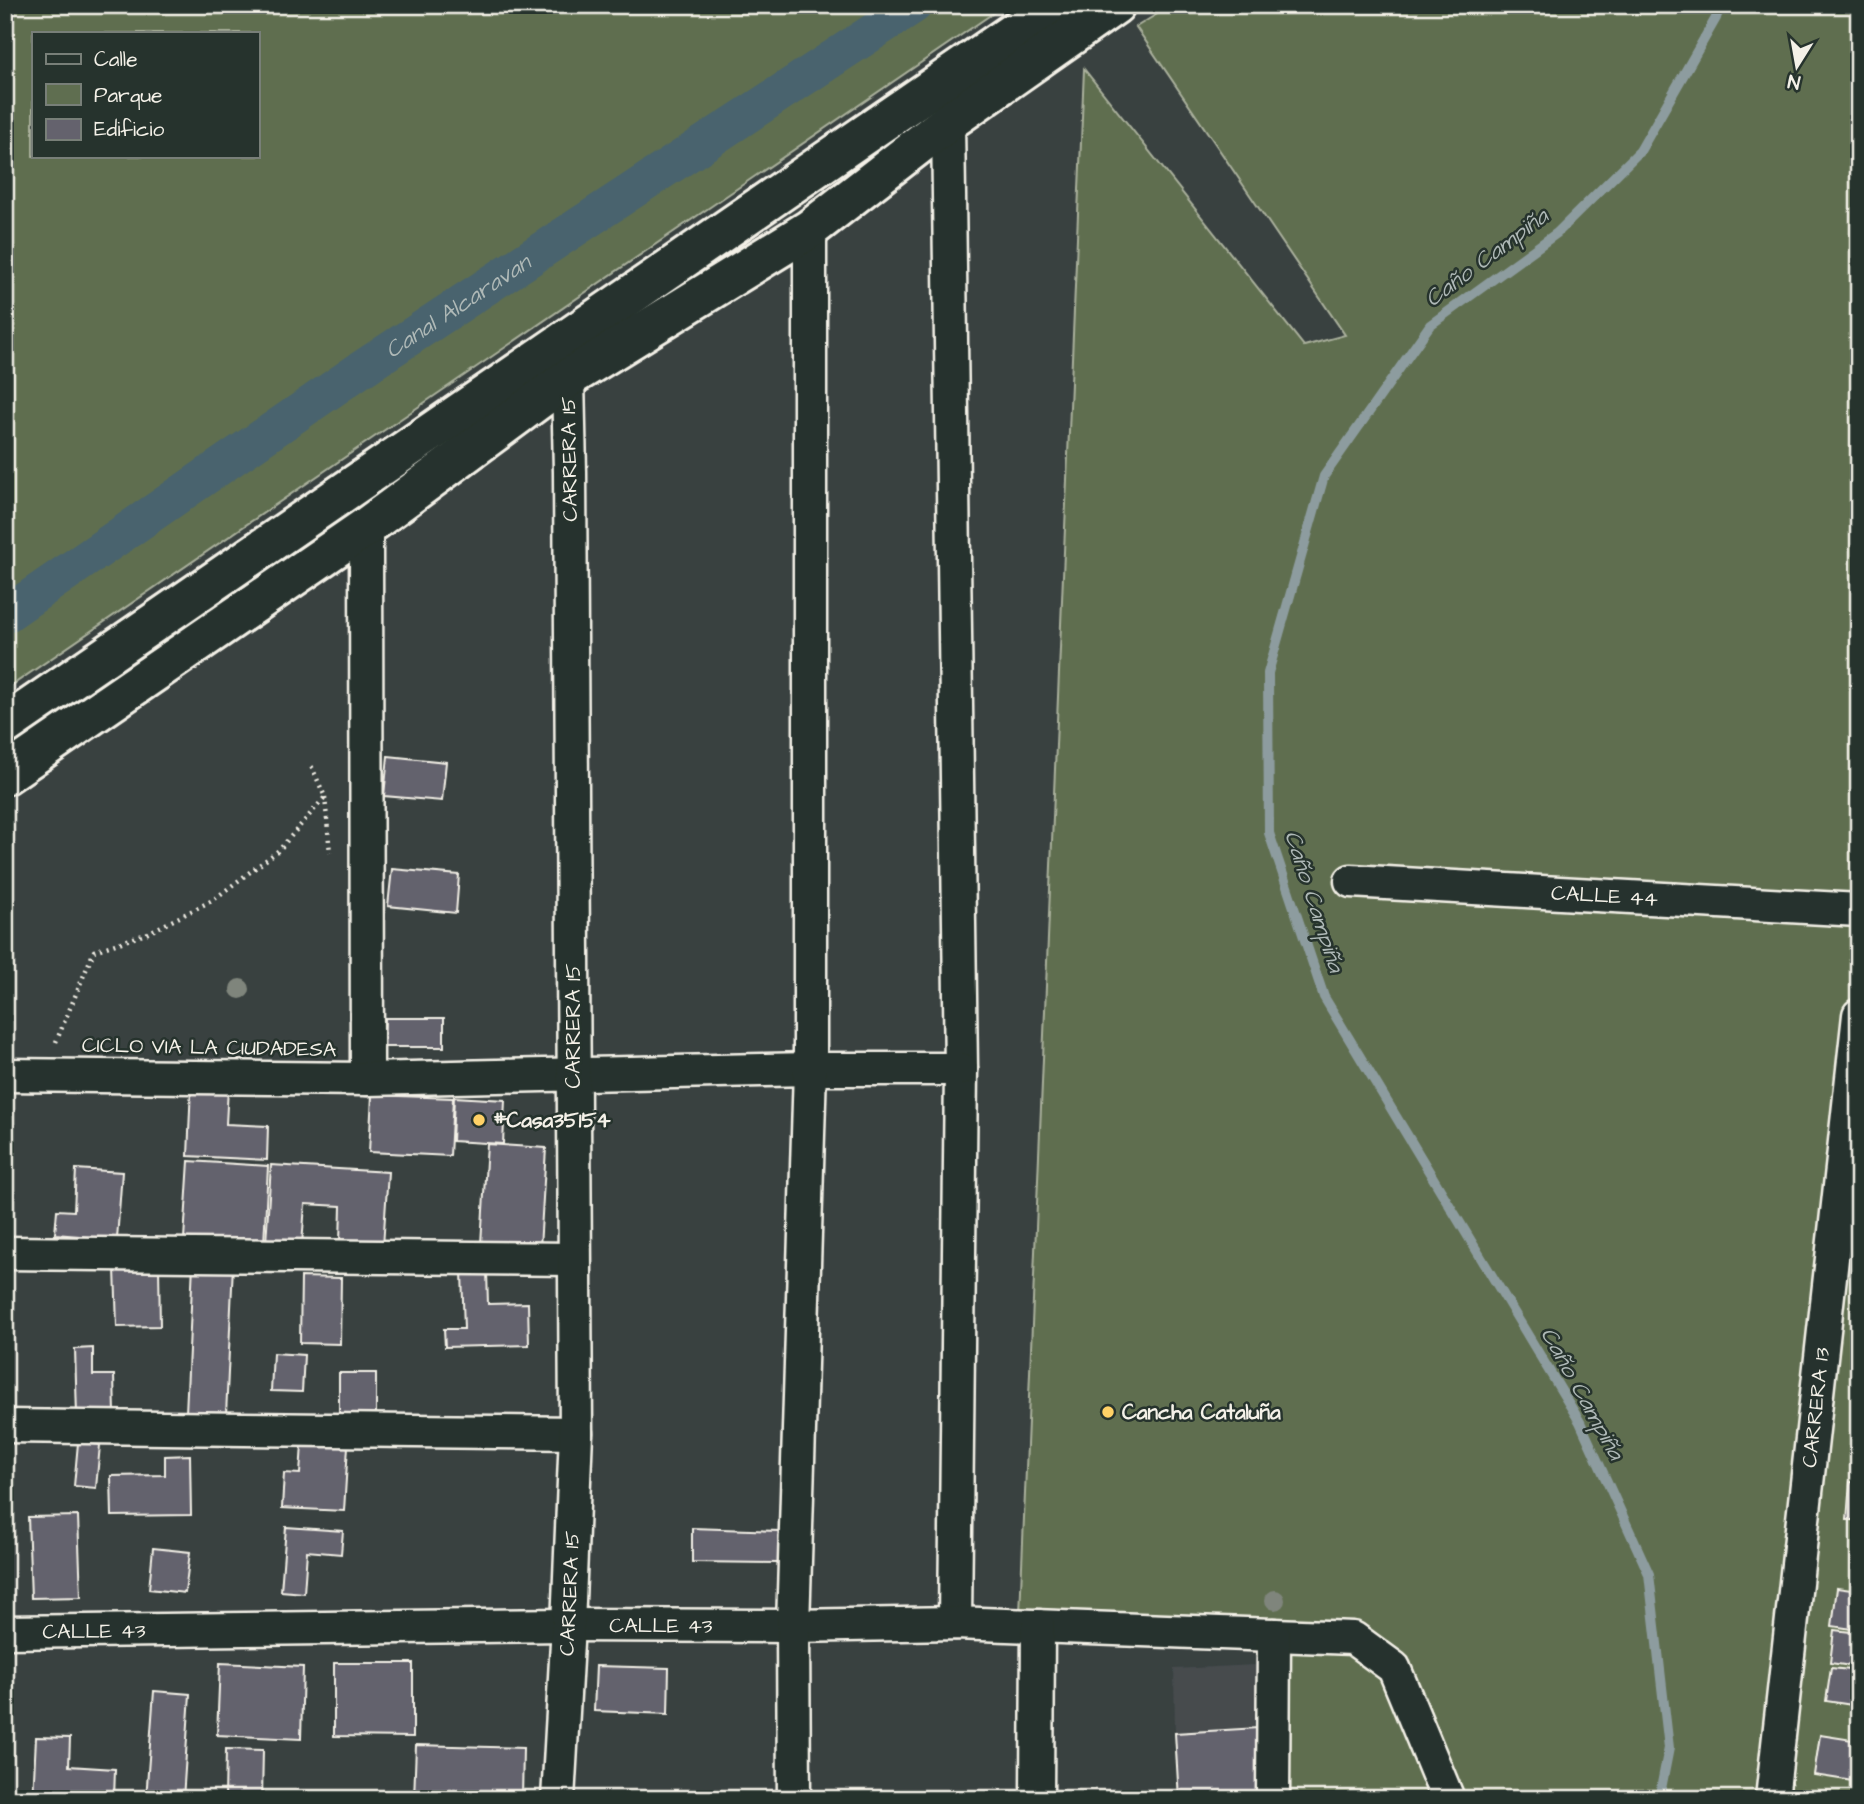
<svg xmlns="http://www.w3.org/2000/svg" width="1864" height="1804" viewBox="0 0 1864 1804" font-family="'Architects Daughter',sans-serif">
<rect width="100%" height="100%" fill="#394140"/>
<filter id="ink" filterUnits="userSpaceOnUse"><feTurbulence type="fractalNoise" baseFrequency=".0143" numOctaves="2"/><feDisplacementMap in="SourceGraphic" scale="14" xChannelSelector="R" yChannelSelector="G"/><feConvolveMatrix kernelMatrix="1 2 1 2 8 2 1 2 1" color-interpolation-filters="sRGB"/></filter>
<g filter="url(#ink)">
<!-- built -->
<polygon fill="#464b4e" points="1255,1665 1258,1728 1175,1733 1174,1669"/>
<!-- green -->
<g fill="#5f6e50" stroke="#aab09c" stroke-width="2" fill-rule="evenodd">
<path d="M5,5H1005L5,690ZM257,33V156H33V33Z"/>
<polygon points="1172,5 1859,5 1859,1799 1280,1799 1280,1623 1020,1614 1084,69 1304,346 1345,335 1136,27"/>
</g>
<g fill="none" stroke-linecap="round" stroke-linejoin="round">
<!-- stream -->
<polyline stroke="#8d9c9f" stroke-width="10" points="1659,1799 1669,1748 1649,1574 1580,1422 1324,997 1269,833 1268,673 1324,476 1430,325 1557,233 1640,151 1716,18 1720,5"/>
<!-- canal -->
<path stroke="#48646e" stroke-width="37" id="s1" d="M5,615L360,370L914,5"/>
</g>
<!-- building -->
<g fill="#64626d" stroke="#f4f1e8" stroke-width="2">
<polygon points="388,756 446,762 442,801 384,796"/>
<polygon points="392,869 459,875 456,913 388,906"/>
<polygon points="385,1018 444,1018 444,1047 384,1047"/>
<polygon points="191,1086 228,1088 226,1124 268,1126 267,1160 188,1156"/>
<polygon points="372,1095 453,1098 450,1156 369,1152"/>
<polygon points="454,1097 505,1100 503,1144 452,1141"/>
<polygon points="487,1144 546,1148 540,1248 481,1244"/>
<polygon points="189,1161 268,1166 264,1244 184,1239"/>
<polygon points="271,1165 388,1172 383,1246 340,1243 341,1206 305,1204 302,1245 266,1243"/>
<polygon points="76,1169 122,1172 117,1239 55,1234 57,1210 74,1211"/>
<polygon points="193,1264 233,1265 226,1415 186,1413"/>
<polygon points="159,1267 160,1326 117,1327 115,1268"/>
<polygon points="487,1271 488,1304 528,1303 529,1345 445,1347 444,1329 464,1329 462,1272"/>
<polygon points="301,1277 341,1278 340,1344 300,1343"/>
<polygon points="93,1348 93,1375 114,1375 115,1414 77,1415 75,1349"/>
<polygon points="273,1353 304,1355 302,1392 271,1391"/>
<rect x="339" y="1373" width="37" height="45"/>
<polygon points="78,1443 100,1445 96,1488 74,1486"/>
<polygon points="1858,1443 1859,1443 1859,1478 1853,1478"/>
<polygon points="302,1444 348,1446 344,1511 282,1508 284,1473 300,1474"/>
<polygon points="190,1455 191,1515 112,1516 111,1476 165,1475 165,1456"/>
<polygon points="1850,1482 1859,1483 1859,1520 1847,1520"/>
<polygon points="78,1516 81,1597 31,1598 28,1517"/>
<polygon points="286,1527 343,1531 341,1554 307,1551 304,1593 281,1591"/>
<polygon points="692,1528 779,1531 779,1563 692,1562"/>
<polygon points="153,1548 190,1552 185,1593 149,1589"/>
<polygon points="1837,1588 1859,1591 1859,1630 1832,1626"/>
<polygon points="1834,1630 1859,1633 1859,1667 1830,1663"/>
<polygon points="220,1663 303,1667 301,1739 217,1735"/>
<polygon points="334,1663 413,1663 413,1737 334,1736"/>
<polygon points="596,1666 669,1668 668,1714 594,1711"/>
<polygon points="1831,1668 1859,1671 1859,1706 1826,1701"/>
<polygon points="154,1691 190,1694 183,1799 146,1799"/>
<polygon points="1258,1728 1259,1799 1179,1799 1175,1733"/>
<polygon points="1820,1735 1859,1741 1859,1782 1814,1775"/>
<polygon points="36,1737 70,1738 69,1766 115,1769 114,1799 33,1799"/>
<polygon points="416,1745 523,1748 522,1799 414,1799"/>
<polygon points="226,1749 263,1750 262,1799 225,1799"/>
</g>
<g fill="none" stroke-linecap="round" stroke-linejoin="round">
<!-- street casing -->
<g stroke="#f4f1e8" stroke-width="37">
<g id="street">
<polyline points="948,122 961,1069 955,1623"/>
<polyline points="366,527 367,1079"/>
<path id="s2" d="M1351,881L1859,910"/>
<polyline points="5,1075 367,1079 810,1069 961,1069"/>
<polyline points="5,1253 574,1259"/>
<polyline points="5,1426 576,1433"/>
<path id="s3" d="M5,1632L568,1625L793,1626L955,1623L1353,1638L1394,1668L1448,1799"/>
<path id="s4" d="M558,1799L568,1625L576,1433L570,472L568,378"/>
<polyline points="794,1799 793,1626 810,1069 810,229"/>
<polyline points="1037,1799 1038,1626"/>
<polyline points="1273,1799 1274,1635"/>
<path id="s5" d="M1772,1799L1859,1015"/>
</g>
</g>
<!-- secondary casing -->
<g stroke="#f4f1e8" stroke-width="44">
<g id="secondary">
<polyline points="5,725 1053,5"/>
<polyline points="5,775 366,527 568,378 810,229 948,122 1115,5"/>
</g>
</g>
<!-- path -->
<g stroke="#f4f1e8" stroke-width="4.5" stroke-dasharray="2 5" stroke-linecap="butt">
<polyline points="325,797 330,853"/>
<polyline points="56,1042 94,951 146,934 213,900 279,850 325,797 311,765"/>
</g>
<!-- street -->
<use href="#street" stroke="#26332d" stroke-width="32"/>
<!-- secondary -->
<use href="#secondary" stroke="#26332d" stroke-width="38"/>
</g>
<!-- trees -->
<g fill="#7f857b">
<circle cx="240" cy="989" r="10"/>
<circle cx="1275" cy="1600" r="10"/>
</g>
</g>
<!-- markers -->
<g fill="#ffd166" stroke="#26332d" stroke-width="2.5">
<circle cx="479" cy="1120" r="7"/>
<circle cx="1108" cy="1412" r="7"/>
</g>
<g text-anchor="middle" stroke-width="5" stroke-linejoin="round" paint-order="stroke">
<!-- street labels -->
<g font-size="21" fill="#f4f1e8" stroke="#26332d">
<text transform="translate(569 459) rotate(-91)" y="7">CARRERA 15</text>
<text dy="7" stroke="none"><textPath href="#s2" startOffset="254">CALLE 44</textPath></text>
<text transform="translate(573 1026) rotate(-90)" y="7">CARRERA 15</text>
<text transform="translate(209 1047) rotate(1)" y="7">CICLO VIA LA CIUDADESA</text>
<text dy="7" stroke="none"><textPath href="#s5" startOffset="394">CARRERA 13</textPath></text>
<text dy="7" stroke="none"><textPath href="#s4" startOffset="206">CARRERA 15</textPath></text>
<text dy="7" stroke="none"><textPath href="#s3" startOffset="656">CALLE 43</textPath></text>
<text dy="7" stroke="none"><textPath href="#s3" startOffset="89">CALLE 43</textPath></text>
</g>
<!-- poi labels -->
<g font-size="21" font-weight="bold" fill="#f4f1e8" stroke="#26332d" text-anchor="start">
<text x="493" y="1127">#Casa35154</text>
<text x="1122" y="1419">Cancha Cataluña</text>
</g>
<!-- water labels -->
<g font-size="23" font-style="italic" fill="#afb9b7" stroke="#26332d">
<text transform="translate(1486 257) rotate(-37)" y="8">Caño Campiña</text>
<text dy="8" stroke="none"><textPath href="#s1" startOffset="548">Canal Alcaravan</textPath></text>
<text transform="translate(1315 901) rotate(72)" y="8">Caño Campiña</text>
<text transform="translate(1583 1393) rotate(61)" y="8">Caño Campiña</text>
</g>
</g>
<!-- margin -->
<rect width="1864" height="1804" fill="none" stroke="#26332d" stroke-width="28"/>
<rect x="14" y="14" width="1836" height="1776" fill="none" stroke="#f4f1e8" stroke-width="2.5" filter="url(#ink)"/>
<!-- legend -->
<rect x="32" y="32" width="228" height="126" fill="#26332d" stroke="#787f78" stroke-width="2"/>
<rect x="46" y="54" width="35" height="10" fill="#26332d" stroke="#787f78" stroke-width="2"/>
<text x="94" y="66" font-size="21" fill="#f4f1e8">Calle</text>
<rect x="46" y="84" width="35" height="21" fill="#5f6e50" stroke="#787f78" stroke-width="2"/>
<text x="94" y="102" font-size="21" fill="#f4f1e8">Parque</text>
<rect x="46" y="119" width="35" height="21" fill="#64626d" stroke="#787f78" stroke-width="2"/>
<text x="94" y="136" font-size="21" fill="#f4f1e8">Edificio</text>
<!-- north arrow -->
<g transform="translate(1797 66) rotate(191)" stroke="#26332d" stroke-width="5" paint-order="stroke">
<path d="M0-5L12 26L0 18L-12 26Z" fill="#f4f1e8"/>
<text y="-10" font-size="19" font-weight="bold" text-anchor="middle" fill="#f4f1e8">N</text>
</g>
</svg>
